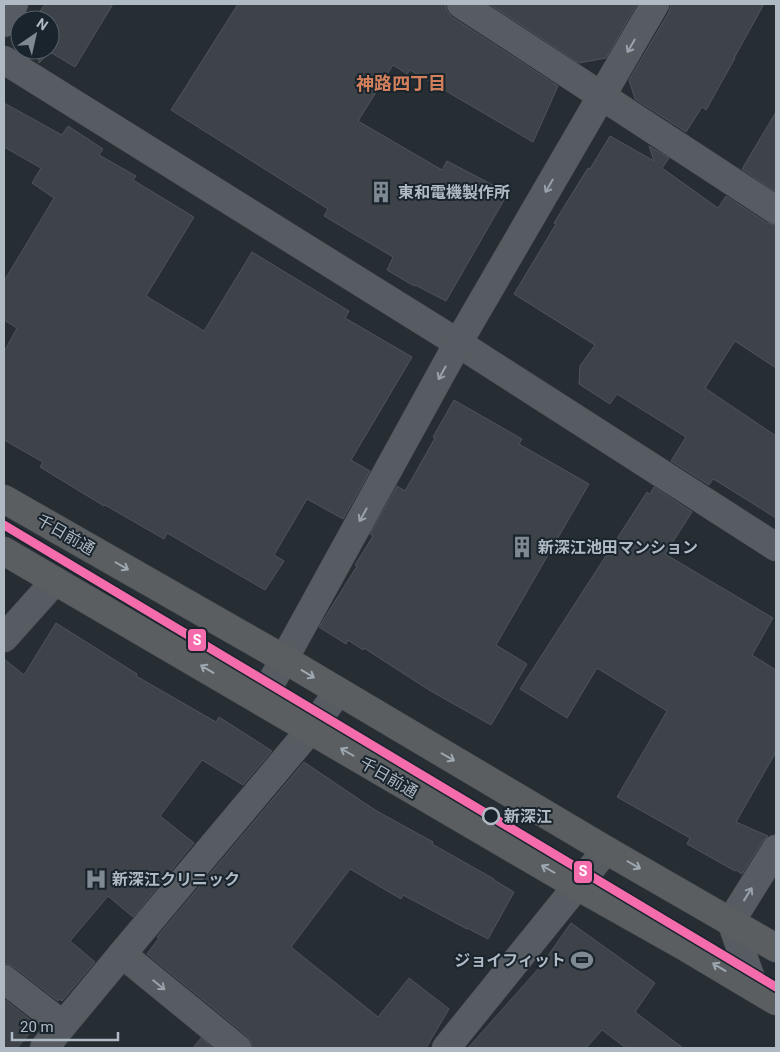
<svg xmlns="http://www.w3.org/2000/svg" width="780" height="1052" viewBox="0 0 780 1052" font-family="Roboto,'Noto Sans JP',sans-serif">
<rect width="100%" height="100%" fill="#262d33"/>
<!-- building -->
<g fill="#3d4348" stroke="#4e545b">
<polygon points="45,4 113,4 75,67 50,52 39,63 37,50 50,50 50,20 34,20"/>
<polygon points="238,4 445,4 447,11 452,17 558,86 533,142 410,70 407,74 393,65 358,121 442,170 447,161 508,193 446,301 415,285 414,286 387,270 393,257 324,216 328,209 171,110"/>
<polygon points="489,4 637,4 606,58 579,63"/>
<polygon points="671,4 764,4 734,58 735,58 706,110 702,107 686,132 635,99 629,80 669,12"/>
<polygon points="4,103 62,135 68,126 103,149 99,155 136,176 133,180 194,217 146,296 204,331 252,252 349,311 345,318 412,357 351,460 370,471 343,519 307,499 274,555 284,561 265,590 167,533 164,539 105,505 104,506 40,467 43,462 4,440 4,352 17,328 4,320 4,281 54,198 32,183 41,168 4,147"/>
<polygon points="776,112 776,192 742,169"/>
<polygon points="610,136 654,161 649,146 669,158 662,168 718,208 726,196 767,223 776,225 776,368 735,341 705,388 776,436 776,518 720,483 713,479 709,485 671,461 686,437 617,394 610,404 579,384 580,366 595,345 514,294 556,224 554,223 588,168 590,169"/>
<polygon points="454,400 522,439 519,444 589,484 496,645 527,664 491,725 429,690 364,648 363,650 348,640 346,644 319,627 357,566 355,565 373,536 370,534 397,486 405,491 435,438 433,437"/>
<polygon points="654,487 692,512 665,554 773,618 752,655 776,670 776,752 736,822 768,836 763,841 742,874 736,870 735,871 687,844 690,838 617,797 667,711 597,668 567,718 520,689 647,492 650,494"/>
<polygon points="56,623 137,674 136,676 216,722 219,717 272,751 243,785 202,760 160,816 194,843 133,917 108,896 70,941 95,962 62,1001 59,999 58,1001 14,967 7,964 4,964 4,659 24,675"/>
<polygon points="304,762 375,810 433,842 432,844 494,879 494,880 514,892 488,939 467,928 467,929 403,895 401,899 350,869 291,947 378,1017 409,978 449,1009 426,1048 252,1048 251,1042 247,1036 147,954 159,938 157,937"/>
<polygon points="571,923 655,983 635,1012 683,1048 626,1048 602,1030 586,1048 468,1048 540,967"/>
<polygon points="4,999 37,1025 17,1048 4,1048"/>
<polygon points="201,1038 213,1048 193,1048"/>
</g>
<g fill="none" stroke-linecap="round" stroke-linejoin="round">
<!-- street casing -->
<g stroke="#44494e" stroke-width="29">
<g id="street">
<polyline points="461,4 776,210"/>
<polyline points="4,23 14,4"/>
<polyline points="4,60 458,343 776,547"/>
<polyline points="4,638 55,581"/>
<polyline points="261,701 458,343 655,4"/>
<polyline points="122,954 237,1048"/>
<polyline points="4,979 63,1025"/>
<polyline points="754,987 731,921 776,849"/>
<polyline points="44,1048 122,954 310,730 338,692"/>
<polyline points="446,1048 606,850"/>
</g>
</g>
<!-- highway casing -->
<g stroke="#43494f" stroke-width="29">
<g id="highway">
<polyline points="4,499 284,659 606,850 776,948"/>
<polyline points="4,551 577,886 682,945 776,1001"/>
</g>
</g>
<!-- street -->
<use href="#street" stroke="#565c61" stroke-width="28"/>
<!-- highway -->
<use href="#highway" stroke="#5b5e61" stroke-width="28"/>
<!-- metro-1 casing -->
<g stroke="#1a242d" stroke-width="12">
<polyline id="metro-1" points="4,525 776,987"/>
</g>
<!-- metro-1 -->
<use href="#metro-1" stroke="#f46cab" stroke-width="9"/>
</g>
<!-- one-way arrows -->
<defs><path id="oneway-shaft" d="M-6 0H5M1.5-3L5.5 0L1.5 3" fill="none" stroke-width="1.6" stroke-linecap="round" stroke-linejoin="round" transform="scale(1.25)"/></defs>
<g stroke="#99a2ac">
<use href="#oneway-shaft" transform="translate(631 46) rotate(120)"/>
<use href="#oneway-shaft" transform="translate(549 186) rotate(120)"/>
<use href="#oneway-shaft" transform="translate(442 373) rotate(119)"/>
<use href="#oneway-shaft" transform="translate(363 515) rotate(119)"/>
<use href="#oneway-shaft" transform="translate(748 894) rotate(-58)"/>
<use href="#oneway-shaft" transform="translate(159 985) rotate(39)"/>
</g>
<g stroke="#9ea8b1">
<use href="#oneway-shaft" transform="translate(122 566) rotate(30)"/>
<use href="#oneway-shaft" transform="translate(207 669) rotate(-149)"/>
<use href="#oneway-shaft" transform="translate(308 674) rotate(31)"/>
<use href="#oneway-shaft" transform="translate(347 752) rotate(-150)"/>
<use href="#oneway-shaft" transform="translate(448 757) rotate(30)"/>
<use href="#oneway-shaft" transform="translate(634 865) rotate(30)"/>
<use href="#oneway-shaft" transform="translate(548 869) rotate(-150)"/>
<use href="#oneway-shaft" transform="translate(719 967) rotate(-149)"/>
</g>
<!-- icons -->
<defs>
<g id="building-bare" transform="scale(1.725)"><path d="M-4-6H4V6H1V3H-1V6H-4ZM-2.5-4.3h1.7v1.8h-1.7ZM.8-4.3h1.7v1.8H.8ZM-2.5-1h1.7V.8h-1.7ZM.8-1h1.7V.8H.8Z" fill="#7f8992" stroke="#1a242d" stroke-width="2.5" paint-order="stroke"/></g>
<g id="hospital-bare" transform="scale(1.725)"><path d="M-5-5h3v3.5h4V-5h3V5h-3V1.5h-4V5h-3Z" fill="#7f8992" stroke="#1a242d" stroke-width="2.5" paint-order="stroke"/></g>
<g id="stadium-bare" transform="scale(1.725)"><path d="M0-5a6.5 5 0 1 0 0 10a6.5 5 0 1 0 0-10ZM-3.5-1.8h7v3.6h-7Z" fill="#7f8992" stroke="#1a242d" stroke-width="2.5" paint-order="stroke"/></g>
</defs>
<g fill-rule="evenodd">
<use href="#building-bare" x="381" y="192"/>
<use href="#building-bare" x="522" y="547"/>
<use href="#hospital-bare" x="96" y="879"/>
<use href="#stadium-bare" x="582" y="960"/>
</g>
<!-- markers -->
<circle fill="#1a242d" stroke="#afbac5" stroke-width="2.5" cx="491" cy="816" r="8"/>
<g text-anchor="middle" stroke-width="4" stroke-linejoin="round" paint-order="stroke">
<!-- poi labels -->
<g font-size="16" font-weight="bold" fill="#afbac5" stroke="#1a242d" text-anchor="start">
<text x="398" y="198">東和電機製作所</text>
<text x="538" y="553">新深江池田マンション</text>
<text x="112" y="885">新深江クリニック</text>
<text x="566" y="966" text-anchor="end">ジョイフィット</text>
</g>
<!-- street labels -->
<g font-size="16" fill="#afbac5" stroke="#1a242d">
<text transform="translate(66 534) rotate(30)" y="6">千日前通</text>
<text transform="translate(389 777) rotate(30)" y="6">千日前通</text>
</g>
<!-- stop labels -->
<g font-size="16" font-weight="bold" fill="#afbac5" stroke="#1a242d" text-anchor="start">
<text x="504" y="822">新深江</text>
</g>
<!-- neighbourhood labels -->
<g font-size="18" font-weight="bold" fill="#d3805c" stroke="#1a242d">
<text x="401" y="90">神路四丁目</text>
</g>
</g>
<g stroke="#1a242d" stroke-width="2">
<rect x="187" y="628" width="20" height="24" rx="5" fill="#f46cab"/>
<rect x="573" y="860" width="20" height="24" rx="5" fill="#f46cab"/>
</g>
<g font-size="14" text-anchor="middle" font-weight="bold" fill="#fff">
<text x="197" y="645">S</text>
<text x="583" y="876">S</text>
</g>
<!-- border -->
<rect width="780" height="1052" fill="none" stroke="#afbac5" stroke-width="10"/>
<!-- north arrow -->
<g transform="translate(35 35) rotate(34)"><circle r="24" fill="#1a242d" stroke="#56606a"/>
<path d="M0-4L9 19L0 12L-9 19Z" fill="#7f8992"/>
<text y="-8" font-size="14" font-weight="bold" text-anchor="middle" fill="#afbac5">N</text>
</g>
<!-- scale -->
<path d="M12 1032v8h106v-8" fill="none" stroke="#afbac5" stroke-width="2.5"/>
<text x="20" y="1032" font-size="15" fill="#afbac5" stroke="#1a242d" stroke-width="4" paint-order="stroke">20 m</text>
</svg>
